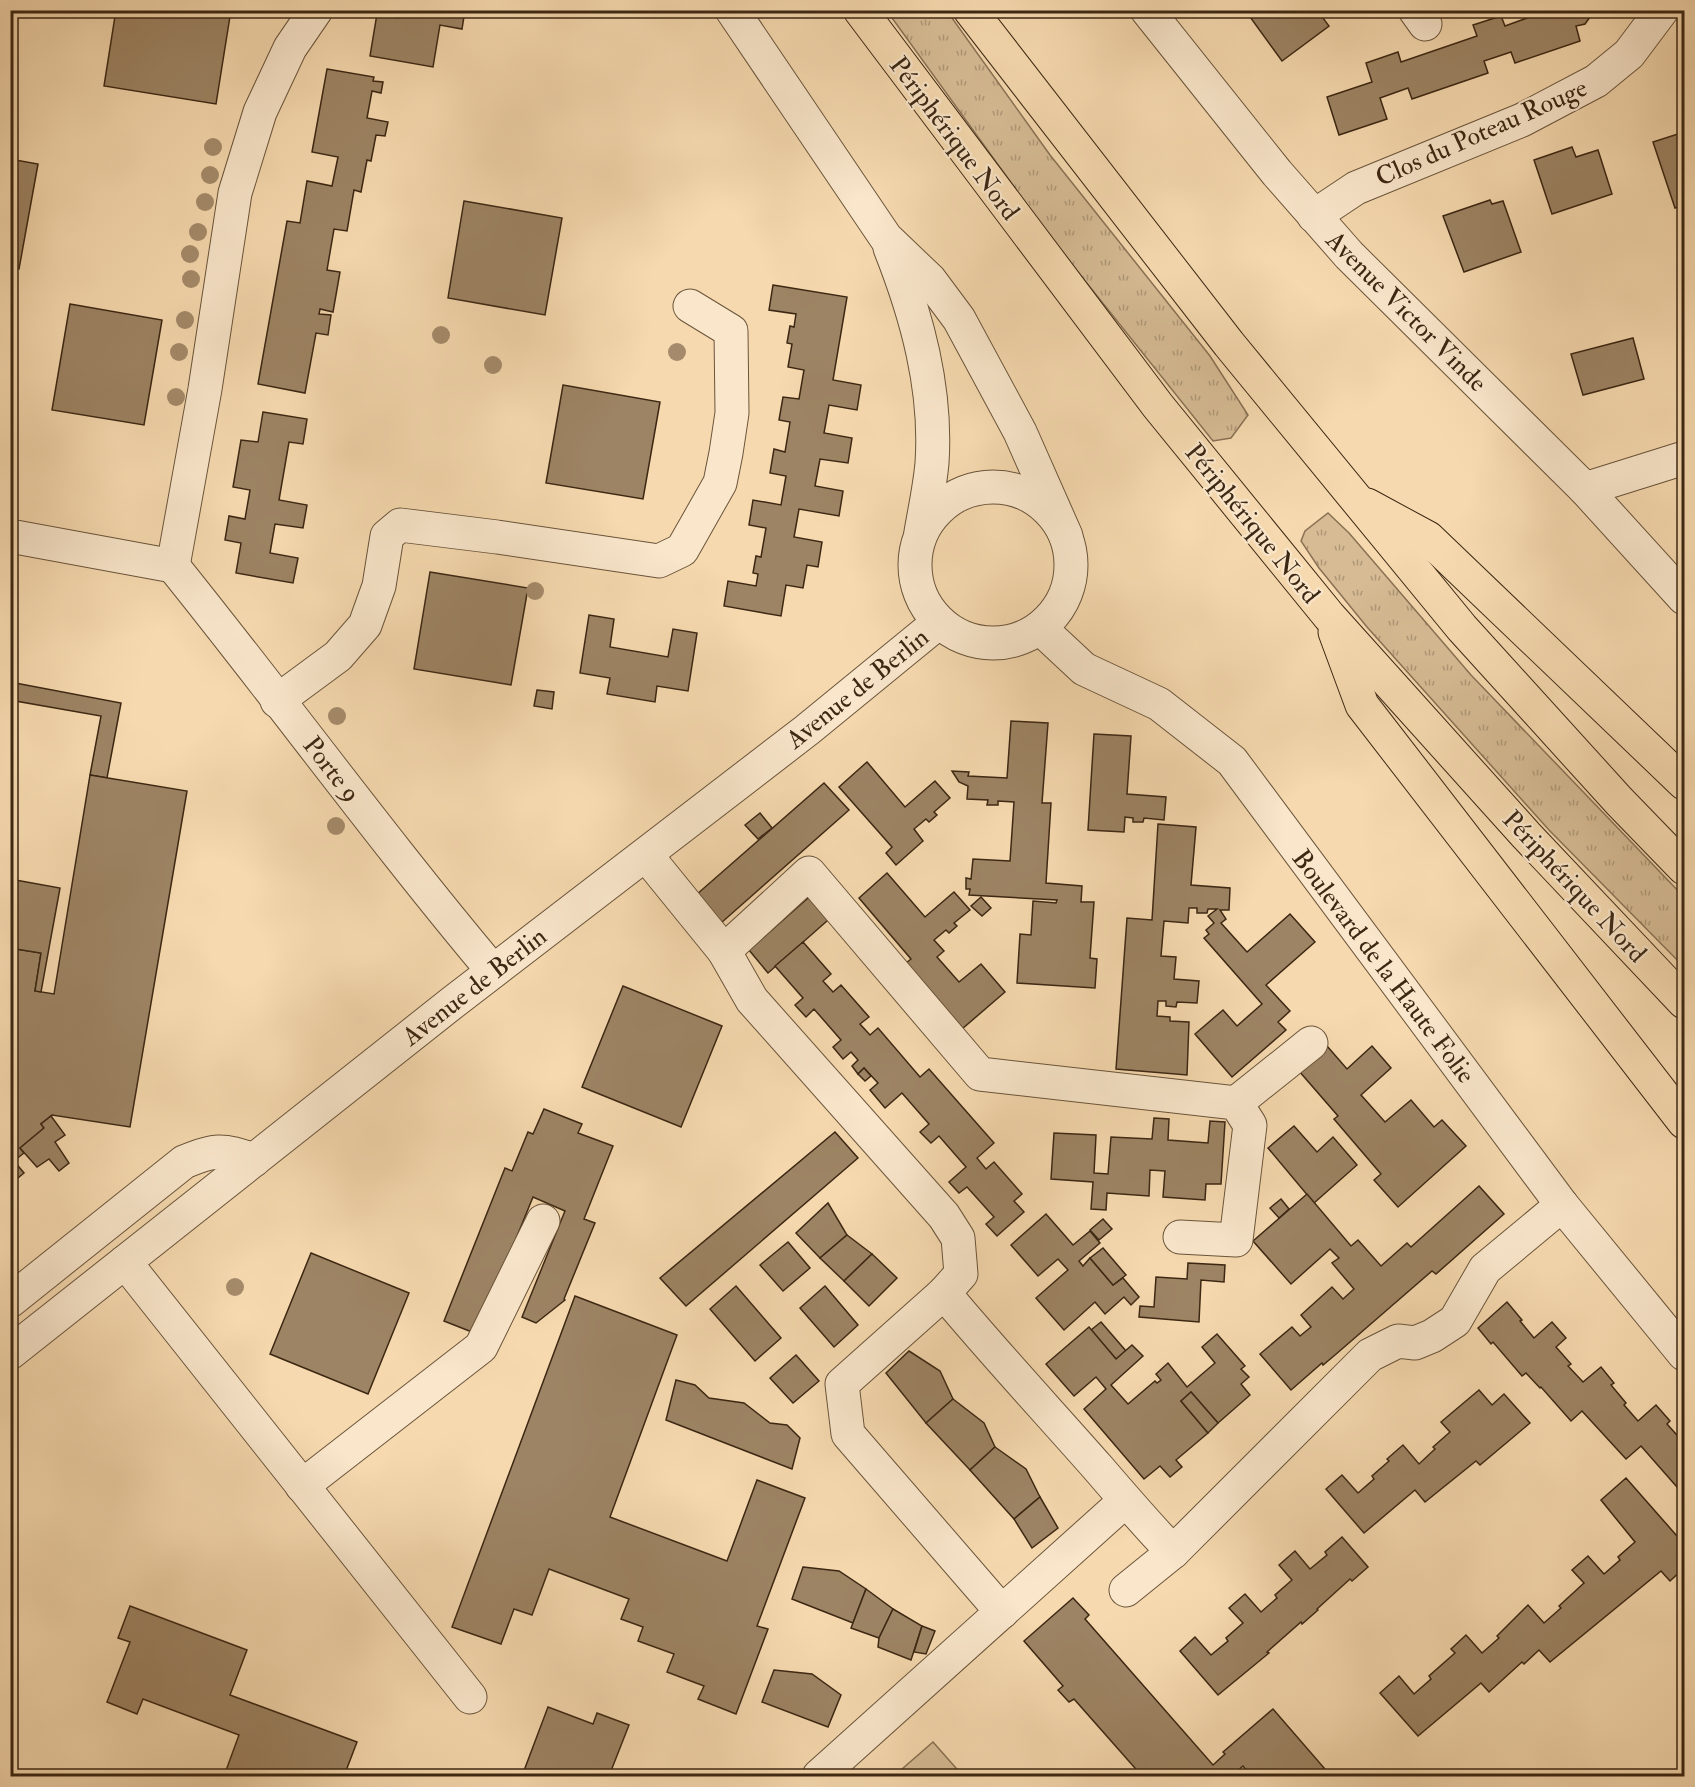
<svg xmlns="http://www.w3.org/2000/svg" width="1695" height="1787" viewBox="0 0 1695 1787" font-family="'IM FELL Double Pica',serif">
<defs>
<pattern id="grass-tufts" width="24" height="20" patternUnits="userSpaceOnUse" patternTransform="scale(1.5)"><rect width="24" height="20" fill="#d6bb94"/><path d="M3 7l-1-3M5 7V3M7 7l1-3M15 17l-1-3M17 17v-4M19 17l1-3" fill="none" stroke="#af9878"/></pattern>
</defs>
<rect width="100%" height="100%" fill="#f6d9af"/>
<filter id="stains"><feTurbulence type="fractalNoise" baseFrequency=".00333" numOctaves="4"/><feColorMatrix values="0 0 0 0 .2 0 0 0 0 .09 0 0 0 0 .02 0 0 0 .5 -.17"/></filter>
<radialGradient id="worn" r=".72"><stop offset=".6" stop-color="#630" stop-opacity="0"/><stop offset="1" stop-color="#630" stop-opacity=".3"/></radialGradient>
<!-- grass -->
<g fill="url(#grass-tufts)" stroke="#897154" stroke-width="1.5">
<polygon points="887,11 947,11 1050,155 1210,356 1248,415 1231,438 1213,441 1054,242"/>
<polygon points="1328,513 1349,533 1471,675 1684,897 1684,967 1549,830 1367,627 1319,568 1301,541 1305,531"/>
</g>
<!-- garden -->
<polygon fill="#d6bb94" stroke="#897154" stroke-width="1.5" points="933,1742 963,1776 894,1776"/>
<!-- building -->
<g fill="#9d8464" stroke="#3c2713" stroke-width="1.5">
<polygon points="116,10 231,10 216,104 104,86"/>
<polygon points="400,10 465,10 462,29 440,25 433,67 370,56 377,14 398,18"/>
<polygon points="1245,10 1317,10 1329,26 1282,61"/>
<polygon points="1549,10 1595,10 1585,24 1576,26 1580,41 1515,63 1511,52 1484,61 1488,73 1412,99 1408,88 1380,98 1387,119 1339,135 1327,97 1372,82 1366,63 1398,52 1401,62 1477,36 1473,25 1501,16 1505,26"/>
<polygon points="327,69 374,77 373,81 383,82 381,93 372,91 367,118 388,122 385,136 376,135 371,161 367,160 361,192 354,190 347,231 334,229 327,270 340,272 333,312 320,309 319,314 331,315 328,335 316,333 305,393 258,384 287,221 300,223 307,181 332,186 338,157 312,152"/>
<polygon points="1684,132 1684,205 1675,208 1653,142"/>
<polygon points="1572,147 1576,157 1598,150 1612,194 1552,214 1534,160"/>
<polygon points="10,159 38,164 19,269 10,268"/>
<polygon points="1490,200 1492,204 1503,201 1521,252 1464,272 1443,216"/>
<polygon points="464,201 562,218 545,315 448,298"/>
<polygon points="773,285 847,297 833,380 861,385 857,410 829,405 824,433 852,438 848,463 820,459 815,486 843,491 839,516 799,509 794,537 822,542 818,567 807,565 803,588 786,585 781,616 724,606 728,581 756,586 758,574 753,573 756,556 761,557 766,528 749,525 753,500 781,505 786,476 770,473 774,449 785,452 790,422 779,420 783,397 799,399 804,370 788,367 792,344 787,343 790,326 794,327 796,314 769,310"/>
<polygon points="70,304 162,320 144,425 52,410"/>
<polygon points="1633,338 1644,379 1583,395 1571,354"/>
<polygon points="563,385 660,402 643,499 546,483"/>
<polygon points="263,412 307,419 303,444 289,442 279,500 307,505 303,528 275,524 270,553 298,558 293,583 236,573 241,543 225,540 229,516 245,519 250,490 233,487 241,440 258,442"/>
<polygon points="430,572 528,588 511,685 414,669"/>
<polygon points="589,615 614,619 610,647 668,657 673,629 697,633 688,691 657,686 655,702 607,694 610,678 580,673"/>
<polygon points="10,682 121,703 107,778 90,775 101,716 10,700"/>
<polygon points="537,690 554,692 552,709 534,706"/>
<polygon points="1011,721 1048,723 1042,803 1051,803 1046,883 1082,886 1081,902 1094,902 1090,958 1097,959 1095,988 1017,983 1020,934 1031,935 1033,901 1056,903 1057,900 969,895 970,889 966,889 966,878 971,879 973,859 1010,861 1014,802 998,801 998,805 987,805 988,800 967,799 968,786 959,782 952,771 969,772 968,776 1007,778"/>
<polygon points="1094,734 1131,736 1127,794 1166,797 1164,820 1144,818 1143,822 1133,822 1133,818 1125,817 1124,832 1088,830"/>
<polygon points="867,762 905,807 935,781 950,798 934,812 937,815 929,822 926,819 914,829 923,841 896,865 886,853 892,847 839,787"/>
<polygon points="90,775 187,791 130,1127 52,1115 41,1124 44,1128 20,1148 24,1153 10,1164 10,948 41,953 35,991 54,994"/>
<polygon points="824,783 849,810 721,923 696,895"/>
<polygon points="760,813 772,828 758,839 745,825"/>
<polygon points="1158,824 1196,827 1191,885 1230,888 1229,910 1220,910 1226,919 1221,923 1247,952 1290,914 1315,942 1266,985 1290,1011 1278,1022 1286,1030 1232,1077 1195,1034 1223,1010 1237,1026 1262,1004 1204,938 1209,934 1206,930 1214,923 1208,916 1217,909 1208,909 1207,913 1197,913 1197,908 1189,908 1188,923 1164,921 1161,956 1176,957 1174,979 1199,981 1197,1003 1177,1002 1176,1007 1166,1006 1166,1001 1158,1001 1157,1016 1170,1017 1170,1021 1189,1022 1187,1075 1116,1069 1127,918 1152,920"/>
<polygon points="887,873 925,917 954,892 970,910 954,923 957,926 949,933 946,930 934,940 944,951 937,957 959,982 981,964 1005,992 962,1029 906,963 911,959 859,898"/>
<polygon points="10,879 60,888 41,992 35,991 41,953 10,948"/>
<polygon points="816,891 836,913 768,973 749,950"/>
<polygon points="981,897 991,908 982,916 971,906"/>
<polygon points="803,942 831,974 823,981 833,992 841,985 869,1017 860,1024 870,1035 878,1028 920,1077 929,1069 994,1143 977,1158 986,1169 994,1162 1022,1194 1014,1201 1024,1212 997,1236 986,1224 994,1217 967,1187 959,1193 949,1182 966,1167 939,1136 931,1143 920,1132 929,1124 902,1093 885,1108 870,1090 878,1083 864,1068 858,1074 852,1066 858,1060 851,1052 843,1059 833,1047 841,1040 814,1009 806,1017 795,1005 803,998 775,966"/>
<polygon points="623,986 722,1026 681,1127 582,1087"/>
<polygon points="1327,1046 1347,1069 1372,1046 1391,1068 1361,1095 1385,1122 1411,1100 1434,1127 1442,1120 1466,1146 1398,1207 1374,1180 1381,1174 1334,1119 1338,1116 1299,1071"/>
<polygon points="864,1068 871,1076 865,1081 858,1074"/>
<polygon points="544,1109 582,1124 578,1133 613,1146 584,1219 595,1223 564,1299 565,1300 536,1323 522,1317 565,1211 533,1197 477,1334 444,1321 505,1168 512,1171 528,1132 533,1134"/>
<polygon points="51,1116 65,1135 55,1142 69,1163 59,1171 49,1159 37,1167 20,1148 44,1128 41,1124"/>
<polygon points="1154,1118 1169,1119 1168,1140 1208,1143 1210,1121 1225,1122 1221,1184 1206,1184 1205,1200 1163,1197 1165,1171 1150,1170 1149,1196 1107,1193 1106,1210 1091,1209 1093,1182 1051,1179 1054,1133 1096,1135 1094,1173 1108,1174 1111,1137 1152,1139"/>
<polygon points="1294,1126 1317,1152 1333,1137 1357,1165 1314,1203 1268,1148"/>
<polygon points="835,1132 858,1158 686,1306 660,1278"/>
<polygon points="14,1161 24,1173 13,1182 10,1179 10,1164"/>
<polygon points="1479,1186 1504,1214 1436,1274 1432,1271 1335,1355 1323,1365 1322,1363 1291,1390 1260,1354 1292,1327 1300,1336 1311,1327 1301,1315 1332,1287 1343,1299 1354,1289 1332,1263 1339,1258 1330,1249 1291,1284 1253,1241 1307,1194 1351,1246 1358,1240 1381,1266 1407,1243 1411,1247"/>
<polygon points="1281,1199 1289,1209 1279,1218 1270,1208"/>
<polygon points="828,1203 847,1235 820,1258 796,1233"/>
<polygon points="1046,1214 1073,1245 1090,1231 1100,1243 1079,1261 1083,1266 1090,1258 1113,1285 1123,1278 1139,1297 1131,1305 1124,1297 1105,1314 1095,1302 1064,1330 1036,1298 1068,1270 1058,1259 1038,1276 1011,1245"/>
<polygon points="1103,1219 1112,1229 1099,1240 1090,1230"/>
<polygon points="847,1235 872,1254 844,1281 820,1258"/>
<polygon points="788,1242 810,1268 783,1291 760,1265"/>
<polygon points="1103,1248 1126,1275 1113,1285 1090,1258"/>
<polygon points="311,1253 409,1293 368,1394 270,1354"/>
<polygon points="872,1254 897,1278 869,1306 844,1281"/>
<polygon points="1188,1263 1225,1265 1224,1282 1201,1280 1199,1322 1139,1317 1140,1306 1154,1307 1156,1277 1187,1279"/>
<polygon points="736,1286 781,1338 755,1361 710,1309"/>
<polygon points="825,1286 858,1325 834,1347 800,1308"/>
<polygon points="575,1296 677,1335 610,1517 727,1561 757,1480 805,1498 757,1626 768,1629 736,1714 698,1699 704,1686 667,1672 674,1654 638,1641 643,1627 621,1619 629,1599 549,1569 532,1615 514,1609 501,1644 452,1627"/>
<polygon points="1507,1302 1522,1320 1520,1321 1534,1338 1552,1322 1566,1338 1556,1347 1571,1364 1568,1366 1583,1382 1601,1367 1614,1383 1611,1385 1626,1403 1624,1405 1638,1421 1656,1405 1670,1421 1667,1424 1684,1443 1684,1495 1641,1446 1626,1459 1582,1411 1571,1421 1541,1387 1540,1388 1526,1373 1522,1376 1493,1342 1491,1344 1478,1328"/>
<polygon points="1101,1322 1126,1351 1116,1359 1091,1330"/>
<polygon points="1089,1327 1116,1359 1132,1345 1143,1356 1111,1385 1128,1404 1155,1381 1157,1383 1161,1380 1156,1374 1168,1363 1187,1387 1215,1363 1202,1347 1217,1334 1245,1366 1241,1369 1249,1377 1241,1384 1250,1395 1218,1423 1191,1392 1181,1401 1208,1433 1176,1460 1182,1467 1170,1477 1160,1466 1144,1479 1084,1409 1106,1389 1096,1377 1074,1396 1046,1364"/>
<polygon points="909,1351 940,1371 953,1399 926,1423 886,1373"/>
<polygon points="796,1355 819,1381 793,1403 770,1378"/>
<polygon points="676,1380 695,1385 709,1398 744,1403 770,1423 787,1425 800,1438 792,1469 666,1420"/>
<polygon points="1479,1390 1492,1405 1504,1394 1530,1423 1480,1465 1476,1461 1425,1502 1415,1490 1364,1533 1326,1489 1342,1475 1358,1493 1374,1479 1372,1476 1389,1461 1387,1459 1403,1445 1419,1464 1435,1449 1433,1447 1450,1432 1441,1422"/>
<polygon points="1191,1392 1218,1423 1208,1433 1181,1401"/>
<polygon points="953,1399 984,1423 995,1447 970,1470 926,1423"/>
<polygon points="995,1447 1026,1469 1040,1497 1014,1519 970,1470"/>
<polygon points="1626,1478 1684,1544 1684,1568 1670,1581 1661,1571 1550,1662 1539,1650 1524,1664 1522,1662 1489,1692 1481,1683 1418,1736 1380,1693 1399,1676 1414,1694 1431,1679 1429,1676 1455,1653 1451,1649 1466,1635 1482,1653 1499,1638 1497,1636 1528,1605 1544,1623 1561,1608 1559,1606 1584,1583 1572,1570 1588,1556 1604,1574 1620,1560 1618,1557 1635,1542 1601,1500"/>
<polygon points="1040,1497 1058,1528 1032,1548 1014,1519"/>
<polygon points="1342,1537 1368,1567 1352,1581 1350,1579 1317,1609 1318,1610 1302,1624 1301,1622 1267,1652 1269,1653 1218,1695 1180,1651 1195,1637 1211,1655 1228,1641 1226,1638 1243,1623 1229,1608 1245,1594 1261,1612 1277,1598 1275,1595 1292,1580 1279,1565 1295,1551 1310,1569 1327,1555 1325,1552"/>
<polygon points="803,1567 839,1571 866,1589 853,1623 792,1599"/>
<polygon points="866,1589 893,1609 879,1638 851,1628"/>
<polygon points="1073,1598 1089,1615 1085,1619 1213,1765 1225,1754 1223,1752 1273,1709 1331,1776 1251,1776 1243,1766 1231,1776 1142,1776 1074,1699 1069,1702 1058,1690 1063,1686 1024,1641"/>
<polygon points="130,1606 247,1650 230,1695 357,1742 344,1776 224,1776 239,1735 143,1699 137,1714 107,1702 130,1642 118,1638"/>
<polygon points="893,1609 922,1626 911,1660 878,1647 879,1638"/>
<polygon points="922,1626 935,1631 926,1654 914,1652"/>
<polygon points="774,1670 812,1674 841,1695 828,1727 762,1702"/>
<polygon points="548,1707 593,1724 597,1713 629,1725 609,1776 522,1776"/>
</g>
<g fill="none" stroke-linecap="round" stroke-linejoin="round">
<!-- minor casing -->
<g stroke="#6a543a" stroke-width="35">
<g id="minor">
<polyline points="732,10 886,238 930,280 959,319 1020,432 1066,536"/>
<polyline points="1147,10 1277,173 1349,255 1585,489 1684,598"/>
<polyline points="1415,10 1425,24"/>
<polyline points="1314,216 1356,188 1522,120 1596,81 1629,54 1662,10"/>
<path d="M890,248C917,316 937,389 932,463C930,486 925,509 921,532"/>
<circle cx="993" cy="565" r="78"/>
<polyline points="1585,489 1684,458"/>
<polyline points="10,536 173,566"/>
<polyline points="173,566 205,389 235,193 260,112 290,48 316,10"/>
<path d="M173,566C281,700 382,839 493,971"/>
<polyline points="1040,628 1084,669 1159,704 1232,761 1562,1205 1684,1354"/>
<polyline points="277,701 338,656 365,625 379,586 387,536 400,525 497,537 659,561 682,550 720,483 726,453 732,413 731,331 690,306"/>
<polyline points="646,855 724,951 752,1000 944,1216 958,1238 961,1274 944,1293 842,1384 848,1434 1002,1612"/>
<polyline points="724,951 809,873 980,1074 1236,1103 1250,1125 1236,1240 1180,1237"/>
<polyline points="1236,1103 1311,1043"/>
<polyline points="125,1262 470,1697"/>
<path d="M944,1293C994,1353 1047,1410 1099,1469C1123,1497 1147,1525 1173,1552"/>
<path d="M10,1301L184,1162C215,1149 222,1149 254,1160"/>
<polyline points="10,1353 452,1003 807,730 939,622"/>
<polyline points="302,1486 481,1347 543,1221"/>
<polyline points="1126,1590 1173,1552 1370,1355 1398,1341 1415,1343 1432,1336 1455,1321 1485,1269 1562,1205"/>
<polyline points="819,1776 1125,1501"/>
</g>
</g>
<!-- highway casing -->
<g stroke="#3c2713" stroke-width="35">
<g id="highway">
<polyline points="860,10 1158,406 1329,616 1526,835 1684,1002"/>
<polyline points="970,10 1229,344 1462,628 1619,801 1684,868"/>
<polyline points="1367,505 1428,538 1684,783"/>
<polyline points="1335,632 1362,705 1684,1122"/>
</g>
</g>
<!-- minor -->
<use href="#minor" stroke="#f9e6cb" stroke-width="33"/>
<!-- highway -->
<use href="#highway" stroke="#f6d9af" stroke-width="33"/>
</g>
<!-- trees -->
<g fill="#a58b6b">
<circle cx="213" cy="147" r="9"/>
<circle cx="210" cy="175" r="9"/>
<circle cx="205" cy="202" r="9"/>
<circle cx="198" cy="232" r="9"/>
<circle cx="190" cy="254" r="9"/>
<circle cx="191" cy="279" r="9"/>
<circle cx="185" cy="320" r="9"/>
<circle cx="441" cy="335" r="9"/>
<circle cx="179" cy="352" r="9"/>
<circle cx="677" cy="352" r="9"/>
<circle cx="493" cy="365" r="9"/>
<circle cx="176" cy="397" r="9"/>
<circle cx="535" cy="591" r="9"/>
<circle cx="337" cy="716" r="9"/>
<circle cx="336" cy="826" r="9"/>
<circle cx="235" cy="1287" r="9"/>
</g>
<g text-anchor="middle" stroke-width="4.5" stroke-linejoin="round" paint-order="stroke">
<!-- street labels -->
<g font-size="26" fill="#3c2713" stroke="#f9e6cb">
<text transform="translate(1481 132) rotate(-24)" y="9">Clos du Poteau Rouge</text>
<text transform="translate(955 138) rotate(53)" y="9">Périphérique Nord</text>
<text transform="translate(1407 311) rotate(45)" y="9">Avenue Victor Vinde</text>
<text transform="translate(1253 523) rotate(51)" y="9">Périphérique Nord</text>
<text transform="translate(857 688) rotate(-39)" y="9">Avenue de Berlin</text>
<text transform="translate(332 769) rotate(52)" y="9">Porte 9</text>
<text transform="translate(1575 886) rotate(47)" y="9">Périphérique Nord</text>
<text transform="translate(1384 966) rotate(53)" y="9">Boulevard de la Haute Folie</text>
<text transform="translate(474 986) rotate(-38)" y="9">Avenue de Berlin</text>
</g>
</g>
<!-- margin -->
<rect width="1695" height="1787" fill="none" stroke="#f6d9af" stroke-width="36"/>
<rect x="12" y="12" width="1671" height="1763" fill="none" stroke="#3c2713" stroke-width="3"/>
<rect x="18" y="18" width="1659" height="1751" fill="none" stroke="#3c2713" stroke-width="1.5"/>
<rect width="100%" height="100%" filter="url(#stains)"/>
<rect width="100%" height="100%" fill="url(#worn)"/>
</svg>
